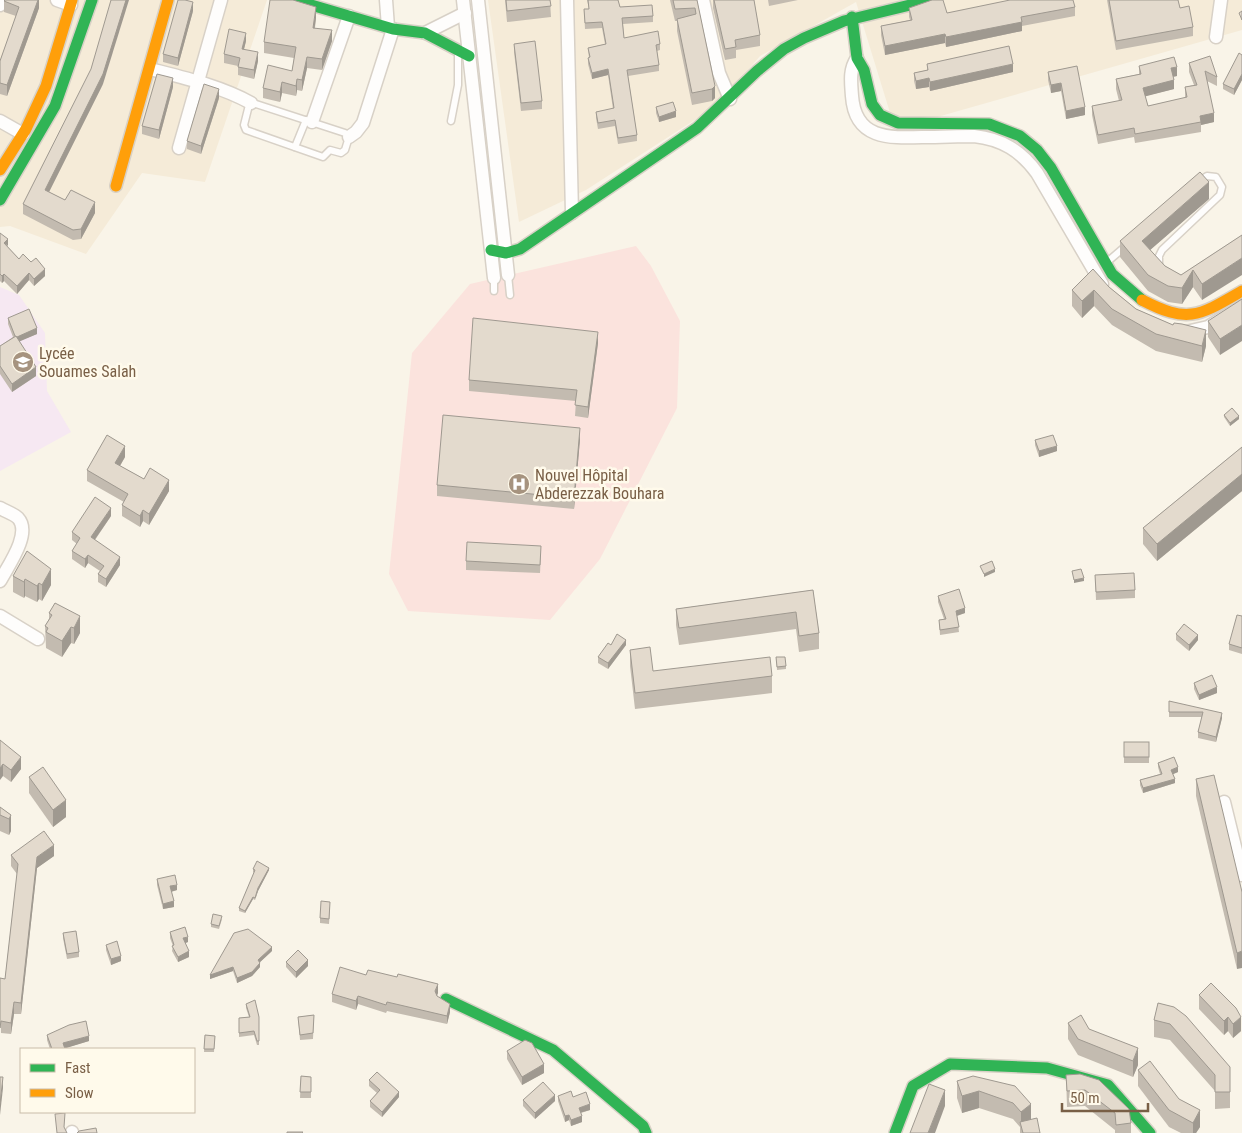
<svg xmlns="http://www.w3.org/2000/svg" width="1242" height="1133" viewBox="0 0 1242 1133" font-family="'Roboto Condensed',sans-serif">
<rect width="100%" height="100%" fill="#f9f4e8"/>
<!-- residential -->
<g fill="#f5ebd8">
<polygon points="0,0 267,0 205,182 142,173 86,254 10,226 0,227"/>
<polygon points="488,0 1242,0 1242,30 895,129 856,2 760,56 718,105 586,190 519,222"/>
</g>
<!-- education -->
<polygon fill="#f6e8f2" points="0,287 19,295 45,333 47,391 71,432 0,471"/>
<!-- medical -->
<polygon fill="#fbe3dd" points="636,246 651,266 680,321 677,408 600,559 550,620 408,611 389,574 412,353 470,284"/>
<g fill="none" stroke-linecap="round" stroke-linejoin="round">
<!-- lane casing -->
<g stroke="#d8d1c7" stroke-width="9">
<g id="lane">
<polygon points="253,103 345,133 349,137 345,150 341,153 330,150 323,157 246,130 244,125 249,105"/>
<polyline points="451,121 458,85 458,52"/>
<polyline points="295,147 306,120"/>
<polyline points="1106,263 1127,245"/>
<polyline points="1159,267 1159,256 1162,250 1220,195 1222,187 1216,177 1207,176 1198,182"/>
<polyline points="508,275 510,295"/>
<polyline points="494,291 494,278"/>
</g>
</g>
<!-- street casing -->
<g stroke="#d8d1c7" stroke-width="15">
<g id="street">
<polyline points="57,0 71,5"/>
<polyline points="386,0 388,27"/>
<polyline points="463,0 494,278"/>
<polyline points="478,0 508,275"/>
<polyline points="567,0 572,213"/>
<polyline points="703,0 719,73 730,99"/>
<polyline points="0,5 2,0"/>
<polyline points="425,33 465,13"/>
<polyline points="1216,37 1221,0"/>
<path d="M857,58C849,70 851,82 852,96C855,140 890,138 924,137C941,137 958,136 974,136C1002,139 1021,151 1037,173L1102,284"/>
<path d="M150,69C185,78 220,86 251,103"/>
<polyline points="0,121 23,134"/>
<polyline points="312,122 349,16"/>
<polyline points="349,137 356,132 363,123 393,29"/>
<polyline points="179,148 221,0"/>
<polyline points="1186,332 1208,327 1242,306"/>
<path d="M0,508C5,511 14,514 18,518C32,533 8,566 0,581"/>
<polyline points="0,616 38,639"/>
<polyline points="1224,802 1242,875"/>
<polyline points="72,1133 72,1132"/>
</g>
</g>
<!-- fast casing -->
<g stroke="#d8d1c6" stroke-width="14">
<g id="fast">
<polyline points="294,0 393,29 425,33 469,56"/>
<polyline points="852,17 857,58 864,70 872,104 880,115 898,123 989,124 1020,136 1037,150 1051,168 1112,274 1142,300"/>
<polyline points="0,200 55,106 92,0"/>
<polyline points="491,250 506,253 520,249 697,128 757,71 784,49 804,38 844,21 931,0"/>
<polyline points="446,999 553,1050 643,1126 646,1133"/>
<polyline points="895,1133 913,1086 950,1064 1047,1068 1108,1085 1150,1133"/>
</g>
</g>
<!-- slow casing -->
<g stroke="#d8d1c6" stroke-width="14">
<g id="slow">
<polyline points="0,170 26,129 46,86 72,0"/>
<polyline points="116,186 168,0"/>
<path d="M1142,300C1188,324 1199,316 1242,291"/>
</g>
</g>
<!-- lane -->
<use href="#lane" stroke="#fefdfc" stroke-width="6"/>
<!-- street -->
<use href="#street" stroke="#fefdfc" stroke-width="12"/>
<!-- fast -->
<use href="#fast" stroke="#30b455" stroke-width="11"/>
<!-- slow -->
<use href="#slow" stroke="#ff9f0a" stroke-width="11"/>
</g>
<!-- wall -->
<g fill="#c3bbb0">
<polygon points="39,0 39,8 7,96 0,94 0,61 16,16 4,12 4,1"/>
<polygon points="505,0 550,0 551,17 507,22"/>
<polygon points="587,0 618,0 620,7 653,16 653,22 623,24 624,38 660,44 660,50 657,51 659,65 659,71 628,76 637,135 637,141 618,144 615,126 598,129 596,118 596,112 613,109 608,75 592,79 588,64 588,58 589,58 588,48 605,44 602,28 585,29 584,9 589,9"/>
<polygon points="670,0 697,0 715,98 712,101 692,105 677,31 677,21 675,21"/>
<polygon points="713,0 754,0 760,35 760,46 736,50 736,58 725,60 713,8"/>
<polygon points="768,0 798,0 769,6"/>
<polygon points="1107,0 1178,0 1180,8 1193,27 1193,36 1116,50"/>
<polygon points="1075,7 1075,16 1022,26 1022,31 946,47 945,43 885,55 881,35 881,26 910,20 909,17 909,8 947,13"/>
<polygon points="193,11 178,66 163,62 163,54"/>
<polygon points="316,18 315,28 332,41 322,70 307,68 302,91 297,90 296,96 282,93 280,102 263,98 263,88 292,71 294,58 264,53 264,42"/>
<polygon points="246,41 244,49 258,61 254,79 238,75 238,66 224,63 224,54"/>
<polygon points="514,44 542,101 542,109 521,111 514,52"/>
<polygon points="1242,55 1242,80 1234,95 1223,89 1223,84"/>
<polygon points="1189,63 1217,77 1217,86 1207,81 1214,122 1201,125 1201,132 1135,143 1134,137 1098,144 1092,115 1092,106 1119,101 1116,89 1116,79 1139,74 1139,66 1177,76 1173,77 1174,89 1145,96 1148,106 1185,98 1185,87 1194,85 1189,72"/>
<polygon points="927,64 1013,72 930,91 929,87 916,89 914,81 914,73 927,70"/>
<polygon points="1077,66 1085,115 1066,119 1061,91 1051,93 1048,80 1048,72"/>
<polygon points="103,84 49,192 65,200 95,213 81,239 73,240 23,214 23,204"/>
<polygon points="173,87 159,139 142,134 142,126"/>
<polygon points="219,98 201,154 187,149 187,141"/>
<polygon points="656,107 676,117 659,122 656,113"/>
<polygon points="1209,199 1150,250 1165,266 1181,275 1242,235 1202,300 1193,287 1182,304 1168,302 1148,291 1120,257 1120,241"/>
<polygon points="0,233 7,246 19,259 31,262 45,276 34,286 29,280 17,294 4,281 2,283 0,281"/>
<polygon points="1109,287 1136,309 1173,325 1206,346 1202,362 1156,351 1112,325 1094,306 1082,318 1072,306 1072,290"/>
<polygon points="1242,299 1220,355 1208,337 1208,321"/>
<polygon points="8,318 37,334 19,341 36,376 12,392 0,374 0,346 13,337 8,324"/>
<polygon points="598,343 588,418 575,416 576,401 469,391 469,380"/>
<polygon points="1224,415 1239,419 1230,426 1224,417"/>
<polygon points="580,439 574,509 437,496 437,485"/>
<polygon points="1035,440 1057,451 1039,457 1035,445"/>
<polygon points="1242,447 1242,491 1157,561 1143,544 1143,528"/>
<polygon points="125,457 120,466 144,479 169,491 149,525 143,521 140,527 122,516 122,505 124,502 87,481 87,470"/>
<polygon points="111,516 95,540 120,565 106,587 98,582 98,574 100,571 88,563 85,568 72,559 72,551 77,544 72,540 72,532"/>
<polygon points="541,554 540,573 466,570 466,561"/>
<polygon points="1095,575 1135,590 1135,598 1096,600"/>
<polygon points="13,576 51,585 42,601 39,599 37,602 25,596 24,598 13,592"/>
<polygon points="813,590 819,633 819,649 799,652 796,629 679,645 676,625 676,609"/>
<polygon points="938,596 965,613 957,616 959,632 940,635 939,620 944,619 938,602"/>
<polygon points="55,603 80,633 74,644 71,643 62,657 46,648 45,626 49,619 49,613"/>
<polygon points="1242,616 1242,654 1229,650 1229,644"/>
<polygon points="1176,634 1198,640 1189,651 1176,640"/>
<polygon points="611,645 626,645 608,669 598,663 598,657"/>
<polygon points="630,650 653,671 772,676 772,693 635,709 630,666"/>
<polygon points="776,657 786,666 786,669 777,670"/>
<polygon points="1194,683 1217,693 1199,700 1194,689"/>
<polygon points="1169,701 1222,718 1216,742 1198,738 1198,732 1202,717 1169,717"/>
<polygon points="0,740 21,769 11,782 3,776"/>
<rect x="1124" y="742" width="25" height="21"/>
<polygon points="1158,763 1178,772 1173,774 1175,783 1143,793 1140,785 1140,780 1160,774 1158,767"/>
<polygon points="29,777 66,817 53,827 29,793"/>
<polygon points="1196,779 1242,892 1237,969 1196,796"/>
<polygon points="0,807 11,815 11,831 9,835 0,831"/>
<polygon points="11,855 54,856 37,868 21,1014 14,1014 11,1034 1,1033 0,978 5,979 17,874 11,866"/>
<polygon points="253,869 269,870 258,891 255,900 253,899 245,913 239,911 239,908 254,873 253,872"/>
<polygon points="157,879 177,890 171,892 174,907 163,909 157,885"/>
<polygon points="330,907 329,924 320,923 320,918"/>
<polygon points="222,919 219,929 211,927 211,924"/>
<polygon points="170,932 188,942 185,943 189,957 178,962 172,951 173,946 170,938"/>
<polygon points="63,933 79,952 79,957 67,959 63,938"/>
<polygon points="106,945 121,961 111,965 106,950"/>
<polygon points="272,951 260,962 260,967 252,976 237,983 233,971 210,979 210,975"/>
<polygon points="286,962 308,966 296,978 286,967"/>
<polygon points="366,975 438,993 437,996 450,1012 447,1024 387,1011 386,1013 358,1004 356,1010 332,1002 332,994"/>
<polygon points="1211,983 1241,1031 1233,1038 1228,1031 1224,1035 1199,1009 1199,995"/>
<polygon points="1158,1003 1230,1092 1230,1108 1215,1109 1215,1091 1170,1040 1154,1037 1154,1020"/>
<polygon points="246,1004 259,1017 259,1045 257,1045 254,1035 239,1037 239,1018 249,1017 246,1008"/>
<polygon points="314,1015 313,1039 300,1040 298,1017"/>
<polygon points="1068,1023 1089,1029 1138,1065 1133,1077 1078,1055 1068,1039"/>
<polygon points="47,1035 89,1041 65,1048 65,1049 50,1049 47,1040"/>
<polygon points="205,1035 215,1036 214,1052 204,1052"/>
<polygon points="507,1051 544,1073 522,1085 507,1059"/>
<polygon points="1138,1070 1200,1127 1196,1133 1181,1133 1169,1127 1138,1086"/>
<polygon points="1066,1075 1131,1123 1131,1133 1115,1133 1115,1130 1085,1106 1067,1107"/>
<polygon points="301,1076 311,1077 311,1098 300,1098"/>
<polygon points="369,1080 399,1097 382,1117 370,1107 370,1101 377,1093 369,1086"/>
<polygon points="957,1081 1015,1086 1031,1119 1040,1133 1020,1133 1020,1127 1013,1119 979,1108 962,1113 957,1098"/>
<polygon points="558,1096 590,1110 581,1113 582,1122 571,1126 569,1120 565,1122 558,1101"/>
<polygon points="523,1100 555,1101 535,1119 523,1106"/>
</g>
<!-- shaded-wall -->
<g fill="#9f9990">
<polygon points="38,0 39,0 39,8 7,96 7,85"/>
<polygon points="126,0 129,0 103,84 45,200 45,190"/>
<polygon points="193,2 193,11 178,66 178,58"/>
<polygon points="316,7 316,18 313,38 313,28"/>
<polygon points="1022,22 1022,31 946,47 946,37"/>
<polygon points="332,30 332,41 322,70 322,59"/>
<polygon points="246,33 246,41 242,57 242,49"/>
<polygon points="945,34 945,43 885,55 885,46"/>
<polygon points="258,52 258,61 254,79 254,70"/>
<polygon points="307,57 307,68 302,91 302,80"/>
<polygon points="1013,64 1013,72 930,91 930,82"/>
<polygon points="1177,67 1177,76 1171,77 1171,68"/>
<polygon points="608,69 608,75 592,79 592,73"/>
<polygon points="1242,74 1242,80 1234,95 1234,89"/>
<polygon points="173,78 173,87 159,139 159,130"/>
<polygon points="929,78 929,87 916,89 916,81"/>
<polygon points="297,79 297,90 296,96 296,86"/>
<polygon points="1174,80 1174,89 1143,97 1143,88"/>
<polygon points="282,82 282,93 280,102 280,92"/>
<polygon points="1061,83 1061,91 1051,93 1051,85"/>
<polygon points="715,86 715,98 712,101 712,89"/>
<polygon points="219,89 219,98 201,154 201,146"/>
<polygon points="1085,107 1085,115 1066,119 1066,111"/>
<polygon points="676,111 676,117 659,122 659,117"/>
<polygon points="1214,113 1214,122 1201,125 1200,116"/>
<polygon points="1209,182 1209,199 1142,257 1142,241"/>
<polygon points="95,202 95,213 81,239 81,229"/>
<polygon points="8,239 8,246 4,243"/>
<polygon points="1242,258 1242,275 1202,300 1202,284"/>
<polygon points="45,269 45,276 34,286 34,279"/>
<polygon points="1193,270 1193,287 1182,304 1182,288"/>
<polygon points="29,273 29,280 17,294 17,286"/>
<polygon points="4,274 4,281 2,283 2,276"/>
<polygon points="1094,290 1094,306 1082,318 1082,301"/>
<polygon points="1242,325 1242,341 1220,355 1220,339"/>
<polygon points="37,328 37,334 16,343 16,337"/>
<polygon points="1206,330 1206,346 1202,362 1202,346"/>
<polygon points="598,332 598,343 588,418 588,407"/>
<polygon points="36,367 36,376 12,392 12,384"/>
<polygon points="1239,416 1239,419 1230,426 1230,423"/>
<polygon points="580,428 580,439 574,509 574,498"/>
<polygon points="125,446 125,457 115,474 115,463"/>
<polygon points="1057,446 1057,451 1039,457 1039,451"/>
<polygon points="1242,474 1242,491 1157,561 1157,544"/>
<polygon points="169,480 169,491 149,525 149,514"/>
<polygon points="111,508 111,516 91,545 91,537"/>
<polygon points="143,510 143,521 140,527 140,516"/>
<polygon points="88,555 88,563 85,568 85,559"/>
<polygon points="120,557 120,565 106,587 106,579"/>
<polygon points="51,569 51,585 42,601 42,585"/>
<polygon points="995,569 995,572 984,577 984,574"/>
<polygon points="1084,578 1084,581 1074,583 1074,580"/>
<polygon points="25,579 25,596 24,598 24,582"/>
<polygon points="39,583 39,599 37,602 37,586"/>
<polygon points="965,608 965,613 956,616 956,611"/>
<polygon points="80,616 80,633 74,644 74,628"/>
<polygon points="71,627 71,643 62,657 62,641"/>
<polygon points="1198,635 1198,640 1189,651 1189,645"/>
<polygon points="626,640 626,645 608,669 608,663"/>
<polygon points="1217,687 1217,693 1199,700 1199,695"/>
<polygon points="1222,713 1222,718 1216,742 1216,737"/>
<polygon points="21,757 21,769 11,782 11,770"/>
<polygon points="3,764 3,776 0,780 0,768"/>
<polygon points="1178,767 1178,772 1171,775 1171,770"/>
<polygon points="1175,779 1175,783 1143,793 1143,788"/>
<polygon points="66,800 66,817 53,827 53,810"/>
<polygon points="11,815 11,831 9,835 9,819"/>
<polygon points="54,845 54,856 37,868 21,1014 21,1003 37,857"/>
<polygon points="269,868 269,870 258,891 255,900 258,888"/>
<polygon points="177,885 177,890 170,892 170,886"/>
<polygon points="253,897 253,899 245,913 245,911"/>
<polygon points="174,901 174,907 163,909 163,904"/>
<polygon points="188,937 188,942 183,944 183,938"/>
<polygon points="272,947 272,951 258,964 258,960"/>
<polygon points="189,951 189,957 178,962 178,957"/>
<polygon points="1242,951 1242,968 1237,969 1237,953"/>
<polygon points="121,956 121,961 111,965 111,959"/>
<polygon points="308,960 308,966 296,978 296,972"/>
<polygon points="260,963 260,967 252,976 237,983 237,978"/>
<polygon points="233,967 233,971 210,979 210,975"/>
<polygon points="438,984 438,993 435,999 435,991"/>
<polygon points="358,996 358,1004 356,1010 356,1001"/>
<polygon points="14,1002 14,1014 11,1034 11,1023"/>
<polygon points="450,1004 450,1012 447,1024 447,1016"/>
<polygon points="1228,1017 1228,1031 1224,1035 1224,1021"/>
<polygon points="1241,1017 1241,1031 1233,1038 1233,1024"/>
<polygon points="89,1036 89,1041 63,1049 63,1043"/>
<polygon points="1138,1048 1138,1065 1133,1077 1133,1061"/>
<polygon points="544,1064 544,1073 522,1085 522,1077"/>
<polygon points="3,1077 3,1088 0,1115 0,1104"/>
<polygon points="945,1090 945,1106 935,1133 928,1133"/>
<polygon points="979,1091 979,1108 962,1113 962,1096"/>
<polygon points="399,1092 399,1097 382,1117 382,1112"/>
<polygon points="555,1095 555,1101 535,1119 535,1113"/>
<polygon points="590,1104 590,1110 579,1113 579,1108"/>
<polygon points="1031,1104 1031,1120 1021,1128 1021,1112"/>
<polygon points="1200,1110 1200,1127 1196,1133 1193,1133 1193,1123"/>
<polygon points="569,1115 569,1120 565,1122 565,1116"/>
<polygon points="582,1116 582,1122 571,1126 571,1120"/>
</g>
<!-- building -->
<g fill="#e3dacd" stroke="#9f9990">
<polygon points="5,0 38,0 7,85 0,83 0,61 19,7 4,1"/>
<polygon points="111,0 126,0 103,74 45,190 65,200 71,190 95,202 81,229 73,230 23,204 91,69"/>
<polygon points="178,0 185,0 193,2 178,58 163,54"/>
<polygon points="270,0 293,0 316,7 313,28 332,30 322,59 307,57 302,80 297,79 296,86 282,82 280,92 263,88 268,65 292,71 296,47 264,42"/>
<polygon points="506,0 550,0 551,6 507,11"/>
<polygon points="588,0 618,0 620,7 652,5 653,16 622,18 624,38 658,31 660,44 656,45 659,65 627,70 637,135 618,138 615,120 598,123 596,112 614,108 608,69 592,73 588,58 590,57 588,48 606,44 602,22 585,23 584,9 589,9"/>
<polygon points="673,0 697,0 715,86 712,89 692,93 677,19 696,14 695,8 675,9"/>
<polygon points="714,0 754,0 760,35 735,40 736,47 725,49"/>
<polygon points="932,0 943,0 947,13 1010,0 1073,0 1075,7 1021,17 1022,22 946,37 945,34 885,46 881,26 912,20 909,8"/>
<polygon points="1109,0 1178,0 1180,8 1189,6 1193,27 1116,41"/>
<polygon points="1242,11 1242,20 1239,13"/>
<polygon points="229,29 246,33 242,49 258,52 254,70 238,67 240,58 224,54"/>
<polygon points="535,41 542,101 521,103 514,44"/>
<polygon points="1009,46 1013,64 930,82 929,78 916,81 914,73 928,70 927,64"/>
<polygon points="1239,53 1242,55 1242,74 1234,89 1223,84"/>
<polygon points="1210,56 1217,77 1205,71 1214,113 1200,116 1201,122 1135,134 1134,128 1098,135 1092,106 1122,100 1116,79 1141,74 1139,66 1174,57 1177,67 1171,68 1174,80 1143,88 1148,106 1187,97 1185,87 1197,85 1189,63"/>
<polygon points="1077,66 1085,107 1066,111 1061,83 1051,85 1048,72"/>
<polygon points="157,74 173,78 159,130 142,126"/>
<polygon points="204,84 219,89 201,146 187,141"/>
<polygon points="673,102 676,111 659,117 656,107"/>
<polygon points="1200,172 1209,182 1142,241 1165,266 1181,275 1242,235 1242,258 1202,284 1193,270 1182,288 1168,286 1148,275 1120,241"/>
<polygon points="0,233 8,239 4,243 19,259 23,254 31,262 36,258 45,269 34,279 29,273 17,286 4,274 2,276 0,274"/>
<polygon points="1093,269 1109,287 1136,309 1173,325 1174,323 1182,324 1206,330 1202,346 1156,334 1112,309 1094,290 1082,301 1072,290"/>
<polygon points="1242,299 1242,325 1220,339 1208,321"/>
<polygon points="29,309 37,328 17,337 15,336 8,318"/>
<polygon points="473,318 598,332 588,407 575,405 577,390 469,380"/>
<polygon points="16,336 36,367 12,384 0,366 0,346"/>
<polygon points="1232,408 1239,416 1230,423 1224,415"/>
<polygon points="443,415 580,428 574,498 437,485"/>
<polygon points="107,435 125,446 115,463 144,479 150,468 169,480 149,514 143,510 140,516 122,505 128,494 87,470"/>
<polygon points="1053,435 1057,446 1039,451 1035,440"/>
<polygon points="1242,447 1242,474 1157,544 1143,528"/>
<polygon points="95,497 111,508 91,537 120,557 106,579 98,574 104,566 88,555 85,559 72,551 80,538 72,532"/>
<polygon points="467,542 541,546 540,565 466,561"/>
<polygon points="27,551 51,569 42,585 39,583 37,586 25,579 24,582 13,576"/>
<polygon points="992,561 995,569 984,574 980,566"/>
<polygon points="1081,569 1084,578 1074,580 1072,571"/>
<polygon points="1134,573 1135,590 1096,592 1095,575"/>
<polygon points="959,589 965,608 956,611 959,627 940,630 939,620 946,619 938,596"/>
<polygon points="813,590 819,633 799,636 796,612 679,628 676,609"/>
<polygon points="55,603 80,616 74,628 71,627 62,641 46,632 48,628 45,626 52,615 49,613"/>
<polygon points="1237,615 1242,616 1242,648 1229,644"/>
<polygon points="1184,624 1198,635 1189,645 1176,634"/>
<polygon points="617,634 626,640 608,663 598,657 608,643 611,645"/>
<polygon points="650,647 653,671 770,657 772,676 635,693 630,650"/>
<polygon points="776,657 785,657 786,666 777,667"/>
<polygon points="1212,675 1217,687 1199,695 1194,683"/>
<polygon points="1169,701 1222,713 1216,737 1198,732 1203,712 1169,712"/>
<polygon points="0,740 21,757 11,770 3,764 0,768"/>
<rect x="1124" y="742" width="25" height="15"/>
<polygon points="1174,757 1178,767 1171,770 1175,779 1143,788 1140,780 1162,774 1158,763"/>
<polygon points="43,767 66,800 53,810 29,777"/>
<polygon points="1214,775 1242,892 1242,951 1237,953 1196,779"/>
<polygon points="0,807 11,815 9,819 0,815"/>
<polygon points="44,831 54,845 37,857 21,1003 14,1002 11,1023 1,1021 0,1028 0,978 5,979 18,864 11,855"/>
<polygon points="257,861 269,868 258,888 255,898 253,897 245,911 239,908 255,870 253,869"/>
<polygon points="175,875 177,885 170,886 174,901 163,904 157,879"/>
<polygon points="321,901 330,902 329,919 320,918"/>
<polygon points="213,914 222,916 219,926 211,924"/>
<polygon points="185,927 188,937 183,938 189,951 178,957 172,946 174,945 170,932"/>
<polygon points="248,929 272,947 258,960 260,963 252,972 237,978 233,967 210,975 234,933"/>
<polygon points="76,931 79,952 67,954 63,933"/>
<polygon points="117,941 121,956 111,959 106,945"/>
<polygon points="298,950 308,960 296,972 286,962"/>
<polygon points="340,967 366,975 368,970 397,977 398,974 438,984 435,991 437,996 450,1004 447,1016 387,1002 386,1005 358,996 356,1001 332,994"/>
<polygon points="1211,983 1236,1008 1241,1017 1233,1024 1228,1017 1224,1021 1199,995"/>
<polygon points="255,1000 259,1017 259,1041 257,1041 254,1031 239,1033 239,1018 250,1017 246,1004"/>
<polygon points="1158,1003 1174,1007 1186,1016 1230,1067 1230,1092 1215,1092 1215,1075 1170,1024 1154,1020"/>
<polygon points="314,1015 313,1033 300,1035 298,1017"/>
<polygon points="1081,1015 1089,1029 1138,1048 1133,1061 1078,1039 1068,1023"/>
<polygon points="86,1021 89,1036 63,1043 65,1049 52,1049 47,1035 69,1025"/>
<polygon points="205,1035 215,1036 214,1049 204,1049"/>
<polygon points="525,1040 532,1043 544,1064 522,1077 507,1051"/>
<polygon points="1150,1061 1179,1099 1200,1110 1193,1123 1169,1110 1138,1070"/>
<polygon points="377,1072 399,1092 382,1112 370,1101 380,1090 369,1080"/>
<polygon points="1080,1074 1099,1080 1129,1109 1131,1123 1116,1125 1115,1113 1085,1090 1067,1091 1066,1075"/>
<polygon points="301,1076 311,1077 311,1092 300,1092"/>
<polygon points="973,1076 1015,1086 1031,1104 1021,1112 1013,1103 979,1091 962,1096 957,1081"/>
<polygon points="0,1077 3,1077 0,1104"/>
<polygon points="543,1082 555,1095 535,1113 523,1100"/>
<polygon points="929,1084 945,1090 928,1133 910,1133"/>
<polygon points="571,1091 573,1097 586,1092 590,1104 579,1108 582,1116 571,1120 569,1115 565,1116 558,1096"/>
<polygon points="65,1113 64,1127 67,1133 57,1133 55,1114"/>
<polygon points="1037,1118 1040,1133 1023,1133 1020,1122"/>
<polygon points="96,1128 97,1133 77,1133 79,1131"/>
<polygon points="287,1132 303,1132 302,1133 287,1133"/>
</g>
<!-- icons -->
<defs>
<g id="school-disc" transform="scale(1.125)"><circle r="9.5" fill="#a6937f" stroke="#fffaeb"/><path d="M0-5L7-2L0 1L-7-2ZM-4 1L0 2.5L4 1V4Q0 6-4 4Z" fill="#fff"/></g>
<g id="hospital-disc" transform="scale(1.125)"><circle r="9.5" fill="#a6937f" stroke="#fffaeb"/><path d="M-5-5h3v3.5h4V-5h3V5h-3V1.5h-4V5h-3Z" fill="#fff"/></g>
</defs>
<g fill-rule="evenodd">
<use href="#school-disc" x="23" y="362"/>
<use href="#hospital-disc" x="519" y="484"/>
</g>
<g text-anchor="middle" stroke-width="5" stroke-linejoin="round" paint-order="stroke">
<!-- poi labels -->
<g font-size="16" fill="#795f46" stroke="#fffaeb" text-anchor="start">
<text x="39" y="359">Lycée<tspan x="39" dy="18">Souames Salah</tspan></text>
<text x="535" y="481">Nouvel Hôpital<tspan x="535" dy="18">Abderezzak Bouhara</tspan></text>
</g>
</g>
<!-- legend -->
<rect x="20" y="1048" width="175" height="65" fill="#fffaeb" stroke="#c9bca9"/>
<rect x="30" y="1064" width="25" height="8" fill="#30b455" stroke="#c9bca9"/>
<text x="65" y="1073" font-size="15" fill="#795f46">Fast</text>
<rect x="30" y="1089" width="25" height="8" fill="#ff9f0a" stroke="#c9bca9"/>
<text x="65" y="1098" font-size="15" fill="#795f46">Slow</text>
<!-- scale -->
<path d="M1062 1103v8h86v-8" fill="none" stroke="#795f46" stroke-width="2.5"/>
<text x="1070" y="1103" font-size="15" fill="#795f46" stroke="#fffaeb" stroke-width="4" paint-order="stroke">50 m</text>
</svg>
